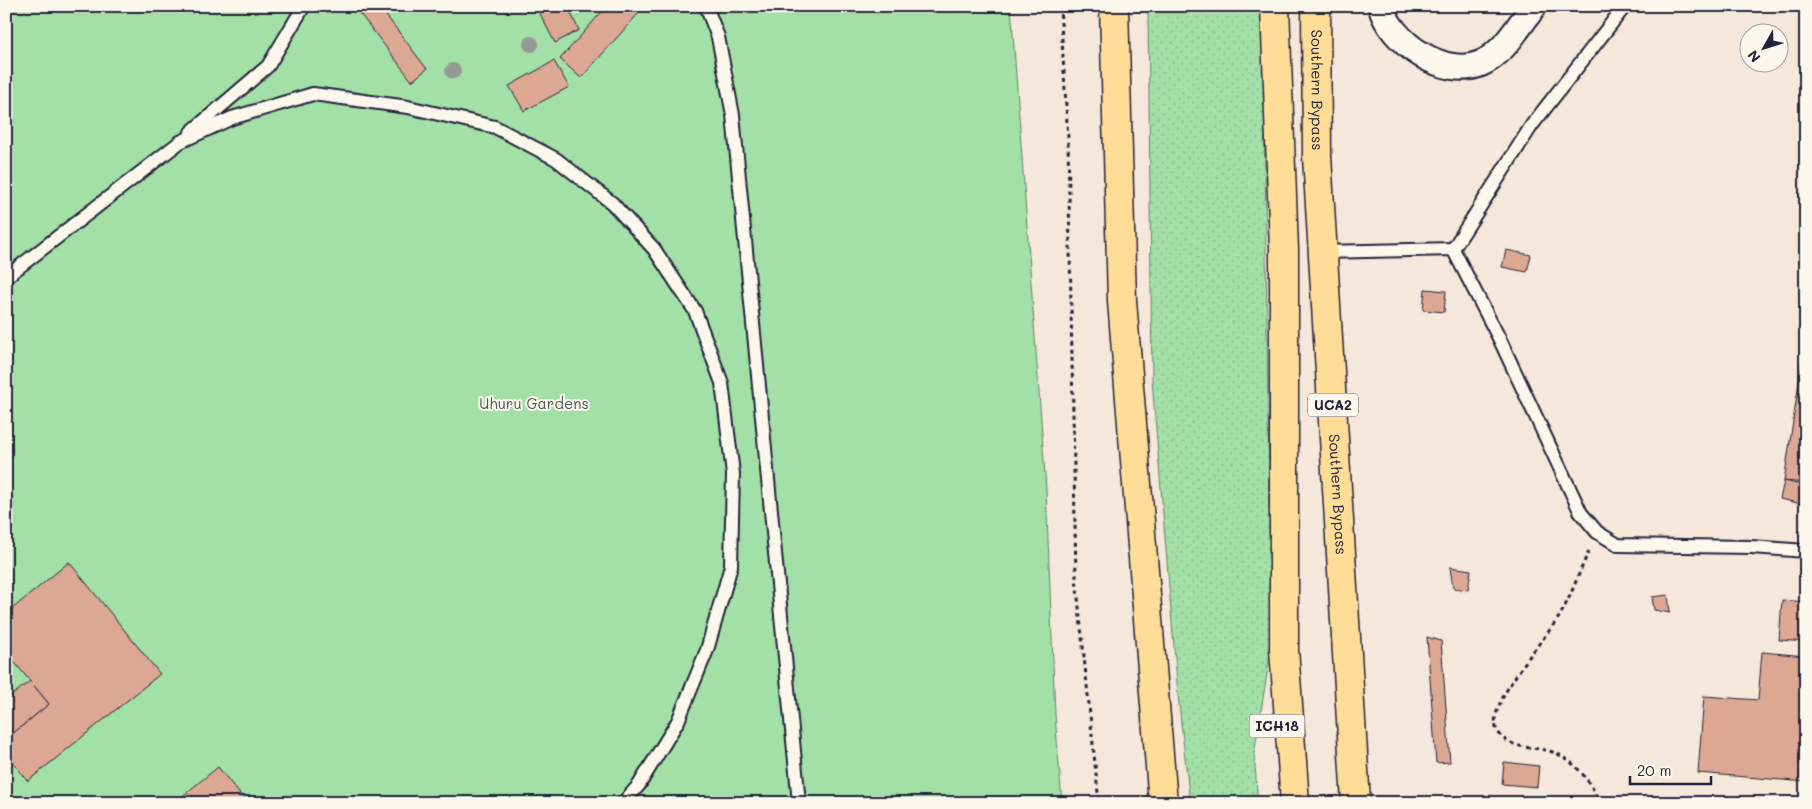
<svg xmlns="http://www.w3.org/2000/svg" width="1812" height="809" viewBox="0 0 1812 809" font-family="Mali,sans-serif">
<defs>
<pattern id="grass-dots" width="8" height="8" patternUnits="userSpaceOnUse" patternTransform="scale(1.25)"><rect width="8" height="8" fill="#a3e0a7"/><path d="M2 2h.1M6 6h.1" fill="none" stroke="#8cc091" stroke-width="1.8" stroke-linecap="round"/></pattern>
</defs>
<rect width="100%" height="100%" fill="#f5e7da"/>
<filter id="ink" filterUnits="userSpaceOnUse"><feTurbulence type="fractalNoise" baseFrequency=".02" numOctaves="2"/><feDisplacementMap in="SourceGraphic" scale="10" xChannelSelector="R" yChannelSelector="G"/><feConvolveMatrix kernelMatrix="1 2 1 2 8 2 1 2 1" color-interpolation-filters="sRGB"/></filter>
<g filter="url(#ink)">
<!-- grass -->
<polygon fill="url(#grass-dots)" stroke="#628171" points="1148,6 1263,6 1271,649 1254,754 1258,803 1190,803 1178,695 1152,380"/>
<!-- park -->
<polygon fill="#a3e0a7" stroke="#628171" points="6,6 1011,6 1046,489 1055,714 1062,803 6,803"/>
<!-- building -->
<g fill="#dda893" stroke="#22223b">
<polygon points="354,6 379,6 427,69 412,81"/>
<polygon points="536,6 567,6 579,30 555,43"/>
<polygon points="607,6 645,6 581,78 560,59"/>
<polygon points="554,61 569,87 524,111 509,86"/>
<polygon points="1506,250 1531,255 1527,272 1502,267"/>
<polygon points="1425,289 1446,291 1444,312 1423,310"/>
<polygon points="1803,355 1806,355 1806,483 1784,481"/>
<polygon points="1784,481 1806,486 1806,505 1780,499"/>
<polygon points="69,562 160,674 28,781 6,754 6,739 49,704 6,652 6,614"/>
<polygon points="1450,567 1471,570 1468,590 1453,588"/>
<polygon points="1668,595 1670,613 1654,610 1652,597"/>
<polygon points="1782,600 1806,602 1806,642 1779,640"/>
<polygon points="1427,637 1441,641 1450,762 1436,763"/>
<polygon points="1762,652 1806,656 1806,782 1698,773 1704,696 1758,700"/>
<polygon points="30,681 49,704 6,739 6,700"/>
<polygon points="1504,762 1539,766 1537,787 1502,784"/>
<polygon points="218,767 247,803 174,803"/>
</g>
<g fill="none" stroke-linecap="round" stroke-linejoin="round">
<!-- lane casing -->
<g stroke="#22223b" stroke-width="16">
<g id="lane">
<polyline points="706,6 718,37 733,115 799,803"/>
<polyline points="191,132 268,66 304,6"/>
<polyline points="1453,249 1532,125 1625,6"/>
<polyline points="1323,252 1453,249 1500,340 1581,513 1597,532 1618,545 1751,547 1806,551"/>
<polyline points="6,277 180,142 232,118 313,94 408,107 495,127 556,159 612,203 654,249 695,311 722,383 733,474 731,566 707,650 678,721 639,785 623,803"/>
</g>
</g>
<!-- street casing -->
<g stroke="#22223b" stroke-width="29">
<path id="street" d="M1381,6C1390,42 1445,80 1482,63C1504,53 1519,25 1534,6"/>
</g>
<!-- highway casing -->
<g stroke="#22223b" stroke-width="31">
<g id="highway">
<polyline points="1114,6 1122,301 1163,803"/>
<polyline points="1275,6 1284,250 1284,649 1295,803"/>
<path id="s1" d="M1316,6L1317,156L1356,803"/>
</g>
</g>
<!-- path -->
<g stroke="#22223b" stroke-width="3" stroke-dasharray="4 4" stroke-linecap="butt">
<polyline points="1060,6 1068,139 1076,578 1099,803"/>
<path d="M1589,551C1579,572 1571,597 1559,617C1545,639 1484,706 1497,730C1509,752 1536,745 1555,753C1576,761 1592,784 1600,803"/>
</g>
<!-- lane -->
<use href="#lane" stroke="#fbf7ec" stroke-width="12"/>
<!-- street -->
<use href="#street" stroke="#fbf7ec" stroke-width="25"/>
<!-- highway -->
<use href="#highway" stroke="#ffdd96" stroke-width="28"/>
</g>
<!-- trees -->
<g fill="#969a94">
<circle cx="531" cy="44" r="8"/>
<circle cx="453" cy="71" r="8"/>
</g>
</g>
<g text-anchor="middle" stroke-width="4" stroke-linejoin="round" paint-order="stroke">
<!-- shield labels -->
<g fill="#fbf7ec" stroke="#636270" stroke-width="1">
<rect x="1308" y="393.5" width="50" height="23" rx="4"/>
<rect x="1249.5" y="714.5" width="55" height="23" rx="4"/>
</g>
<g font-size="14" font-weight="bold" fill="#22223b">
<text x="1333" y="410">UCA2</text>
<text x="1277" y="731">ICH18</text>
</g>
<!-- street labels -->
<g font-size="15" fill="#22223b" stroke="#fbf7ec">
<text dy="5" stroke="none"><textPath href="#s1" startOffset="84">Southern Bypass</textPath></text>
<text dy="5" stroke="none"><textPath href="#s1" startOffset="489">Southern Bypass</textPath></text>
</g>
<!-- park labels -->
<g font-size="15" fill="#495b5b" stroke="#fbf7ec">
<text x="534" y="409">Uhuru Gardens</text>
</g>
</g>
<!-- margin -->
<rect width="1812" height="809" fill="none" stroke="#fbf7ec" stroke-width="25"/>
<rect x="12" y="12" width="1787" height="784" fill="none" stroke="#22223b" stroke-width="2" filter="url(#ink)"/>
<!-- north arrow -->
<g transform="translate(1764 48) rotate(231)"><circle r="24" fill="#fbf7ec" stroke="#a4a2a5"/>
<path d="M0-4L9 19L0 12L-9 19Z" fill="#22223b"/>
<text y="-8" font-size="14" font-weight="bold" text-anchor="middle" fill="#22223b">N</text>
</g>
<!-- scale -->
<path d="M1630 776v8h81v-8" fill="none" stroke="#22223b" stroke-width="2.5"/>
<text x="1637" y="776" font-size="15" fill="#22223b" stroke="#fbf7ec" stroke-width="4" paint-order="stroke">20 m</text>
</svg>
